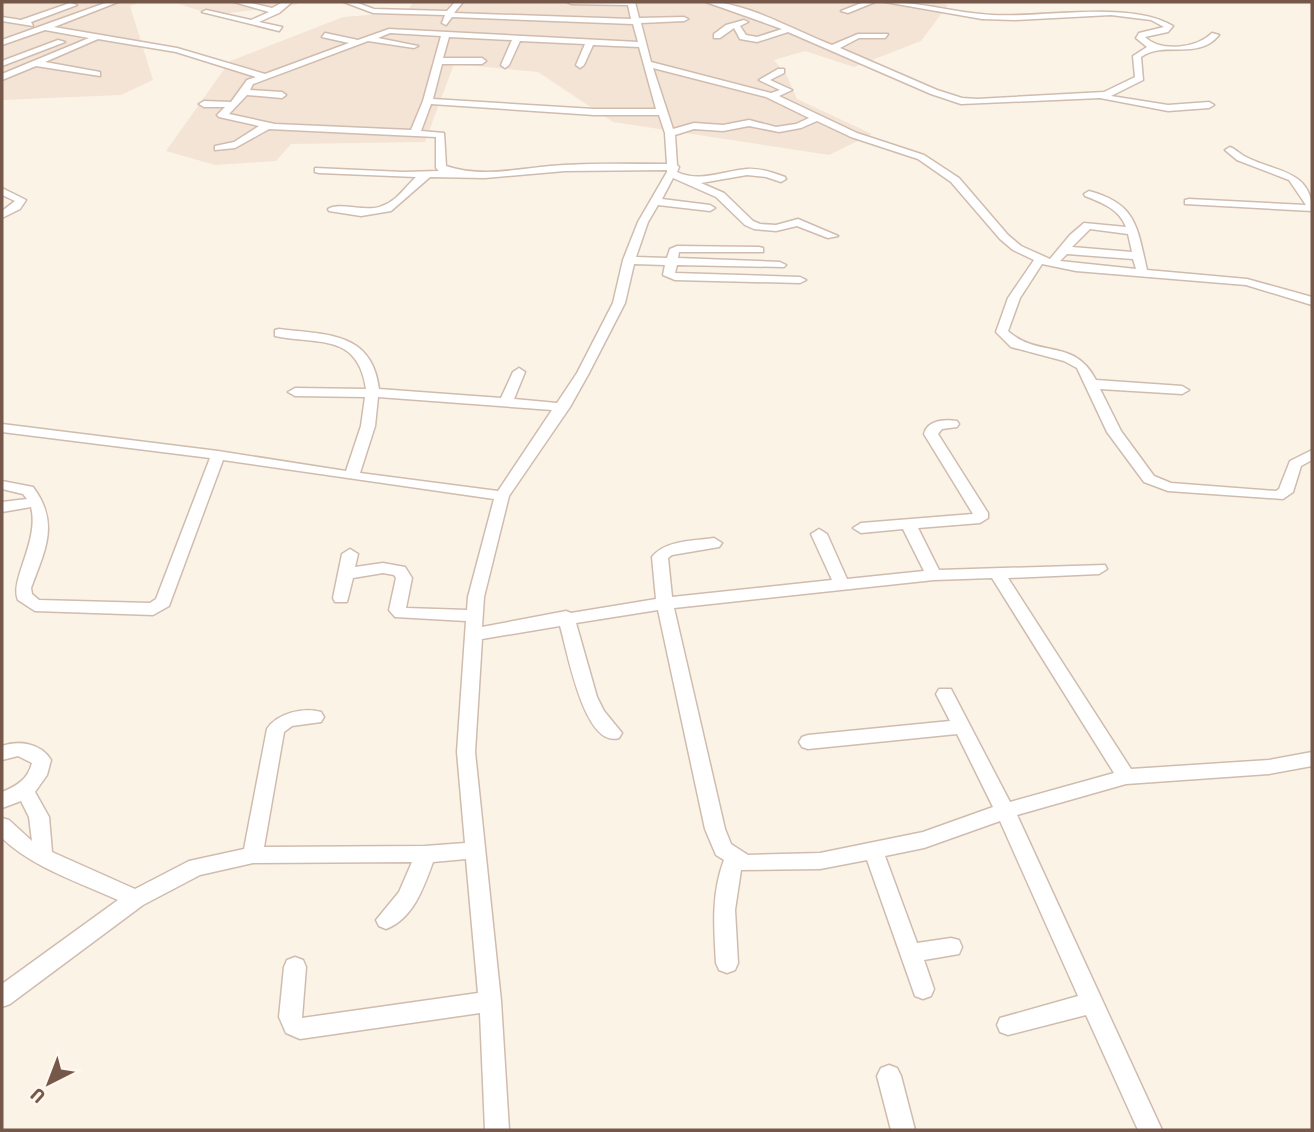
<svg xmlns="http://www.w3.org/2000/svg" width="1314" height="1132" viewBox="0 0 1314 1132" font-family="'Asap Condensed',sans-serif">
<rect width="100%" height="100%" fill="#fcf3e7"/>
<!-- residential -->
<g fill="#f4e4d5">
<polygon points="2,2 142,2 130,6 153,80 121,95 2,100"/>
<polygon points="173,2 303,2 295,5 213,15"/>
<polygon points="413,2 935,2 948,5 921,41 854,67 805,51 774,60 787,76 797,99 872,134 829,155 613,122 538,72 454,64 425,142 291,144 276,161 215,165 166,151 230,61 343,17 407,12"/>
</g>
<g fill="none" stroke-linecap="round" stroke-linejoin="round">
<!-- minor casing -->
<g stroke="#d0bcaf" stroke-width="3">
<g id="minor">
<path d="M108,2H118L54,27L177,48L265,74L349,43L322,37L325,33L358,40L389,29L638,42L633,24L452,17L446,25L442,23L445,15L373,13L344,2H355L374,9L447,11L455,2H463L454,13L631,19L628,5L571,4L567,2H635L639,18L684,17L688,19L684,21L641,23L651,62L771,93L780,90L759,80L778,69H784V73L770,80L792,90L779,96L857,133L924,155L959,178L1008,235L1021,246L1050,259L1070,235L1084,223L1126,227C1119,209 1103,203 1085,196L1084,194L1089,191C1137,204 1137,227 1147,270L1247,279L1312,297V305L1246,285L1076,271L1042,264L1020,298L1008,331C1039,359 1074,337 1096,380L1182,386L1189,390L1182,394L1100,389L1121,431L1154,476L1171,483L1276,491L1279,489L1290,461L1312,450V460L1301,466L1293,492L1283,499L1168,491L1144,482L1107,432L1077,368L1064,361L1011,347L996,332L1008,298L1034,260L1013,250L1000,239L951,182L918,159L851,137L817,121L801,128L779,132L749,126L723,131L694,129L675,135L677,165L679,167L677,172C701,183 722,171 747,169C760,168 772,172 785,177L786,179L781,182L766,177L747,175L701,183L724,193L753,221L760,224L776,225L798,219L838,236L828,238L797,226L776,231L754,229L745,225L716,197L673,178L662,199L710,205L715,208L710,211L658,205L648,222L636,257L667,258L670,249L677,246L759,247L763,248V252H679L678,258L780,262L786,265L784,267L677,265L675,273L800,277L806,280L800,283L675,280L663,275L665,265L634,264L625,303L589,373L570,407L509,496L484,597L482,627L566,611L571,613L656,599L652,557C665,540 694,541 714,538L722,543L719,547L672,555L668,558L672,597L832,580L811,534L819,529L827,534L847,579L924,571L903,529L861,533L853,528L861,523L973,514L924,434C927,420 945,419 957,421L959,424L957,427L942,429L938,434L988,513V518L980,523L918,528L939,570L1105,565L1107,569L1099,574L1008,578L1131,769L1269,760L1312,752V766L1269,774L1126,784L1017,815L1162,1130H1138L1086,1015L1008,1035L1000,1032L997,1025L1000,1018L1078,996L1000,821L924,848L885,856L917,943L951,938L959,940L962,947L959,954L924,960L934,989L931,996L923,999L915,996L867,860L820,869L741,870L735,910L738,963L735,970L727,973L719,970L716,963C714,928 711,894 724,860L716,855L705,829L658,610L576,623L597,697L604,711L622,733L619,738C584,749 567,649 560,626L482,639L475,752L501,1001L509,1130H485L480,1013L300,1039L286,1033L279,1017L284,967L287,960L295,957L303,960L306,967L302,1018L478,993L466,859L433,862C424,887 413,919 386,929L379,926L376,920L399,892L412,862L253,863L200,875L143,905L10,1004L2,1007V984L118,900C79,882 33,868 2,838V818L9,820L32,841L29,817L21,801L2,808V792C17,786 28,779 32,763L18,756L2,760V746C19,740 41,743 51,760L47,775L35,792L49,817L52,852L135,889L189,861L244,849L267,729C277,713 304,707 321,712L324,717L321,722L292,726L284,732L264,847L425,846L465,843L457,752L466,621L395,617L389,610L396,578L394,575L383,573L353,578L347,602H335L333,598L342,554L350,549L358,554L355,567L383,563L405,567L412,578L406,608L467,610L468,597L494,499L223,460L169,606L153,615L35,611L18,600C9,581 40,540 31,507L2,512V502L27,499L23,494L2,489V481L33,487C60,523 45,550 31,588L32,594L39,600L150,603L156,599L210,458L2,432V424L218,451L346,471L361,426L365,397L295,396L288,392L295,388L366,389C358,332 317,345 275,336V330L279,329C326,335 372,331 379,389L501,398L513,372L519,368L525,372L514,399L557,403L577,373L613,303L623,260L638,222L667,172V170L565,171L485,178L430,177L391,211L361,216L329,211L328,209C339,201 366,213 382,206C397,201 405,187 416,177L319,173L315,172V168L403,172L439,171L436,168V137L269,129L235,148L215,150V146L234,142L259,126L219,117L217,115L225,107H204L199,104L204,101L231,102L247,80L256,77L176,52L98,39L45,62L100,72V76L36,66L2,80V74L89,38L45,30L2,45V40ZM390,33L441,36L423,101L411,130L275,124L229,114L247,95L282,98L286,95L282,92L250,90L253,84L368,41L414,48L418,46L378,38ZM449,37L512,40L501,65L505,68L509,65L520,41L585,44L576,65L580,68L584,65L593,45L639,47L656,109H594L433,99L442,64H482L486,61L482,58H443ZM653,68L766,97L809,118L796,124L776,127L749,120L723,125L694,123L673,129ZM431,104L594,115H659L665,133L667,164C632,164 598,163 564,165C525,167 484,179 446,166L444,133L421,131ZM1090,229L1128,234L1132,252L1072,247ZM1067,254L1133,259L1136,269L1060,261ZM378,397L552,410L498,491L360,473L375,426ZM992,578L1114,773L1010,802L951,689H939L936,694L950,721L808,735L802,737L799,742L802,747L808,749L957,734L993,807L923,832L820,853L748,855L731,844L725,829L674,608L934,580Z"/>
<polygon points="234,2 247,2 272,8 283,2 292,2 279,13 259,22 282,27 279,31 202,12 206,10 251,20 269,12"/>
<path d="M706,2C743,0 797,32 832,45L858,34H888L885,38H859L840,48L937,90L962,98L977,99L1104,92L1135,77L1133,56L1147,47L1136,38L1139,33L1164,27L1151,20L1111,15L1014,20L982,19L885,2C921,2 956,13 992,15C1044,18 1130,0 1173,26L1168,32L1145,37C1160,52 1196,49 1212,33L1219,35C1198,61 1165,40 1141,57L1143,80L1111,96L1168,105L1209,102L1214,105L1209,108L1168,111L1100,98L961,104L931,94L788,32L757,42L740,39L734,28L720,38H714V34L726,25L744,20L748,22L740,26L746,35L757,37L782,29Z"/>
<polygon points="864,2 875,2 848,13 841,11"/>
<polygon points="70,3 77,5 31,22 33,26 2,21 2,17 21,20"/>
<polygon points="58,40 65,42 2,66 2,61"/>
<path d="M1230,147C1235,149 1239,153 1244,156C1273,172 1312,169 1312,211L1185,204V200L1189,199L1306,205L1289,180L1237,160L1225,150Z"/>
<polygon points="2,188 26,200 20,209 2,218 2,211 15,201 2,195"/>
<polygon points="889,1065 897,1068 901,1076 915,1130 891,1130 877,1076 881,1068"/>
</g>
</g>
<!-- minor -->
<use href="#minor" fill="#fff" fill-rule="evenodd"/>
</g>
<!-- border -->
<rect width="1314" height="1132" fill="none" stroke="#76584b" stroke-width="7"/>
<!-- north arrow -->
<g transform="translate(49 1083) rotate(222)" stroke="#fff7ed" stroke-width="5" paint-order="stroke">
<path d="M0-5L12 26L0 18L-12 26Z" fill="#76584b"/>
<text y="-10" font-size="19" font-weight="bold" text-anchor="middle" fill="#76584b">U</text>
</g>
</svg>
